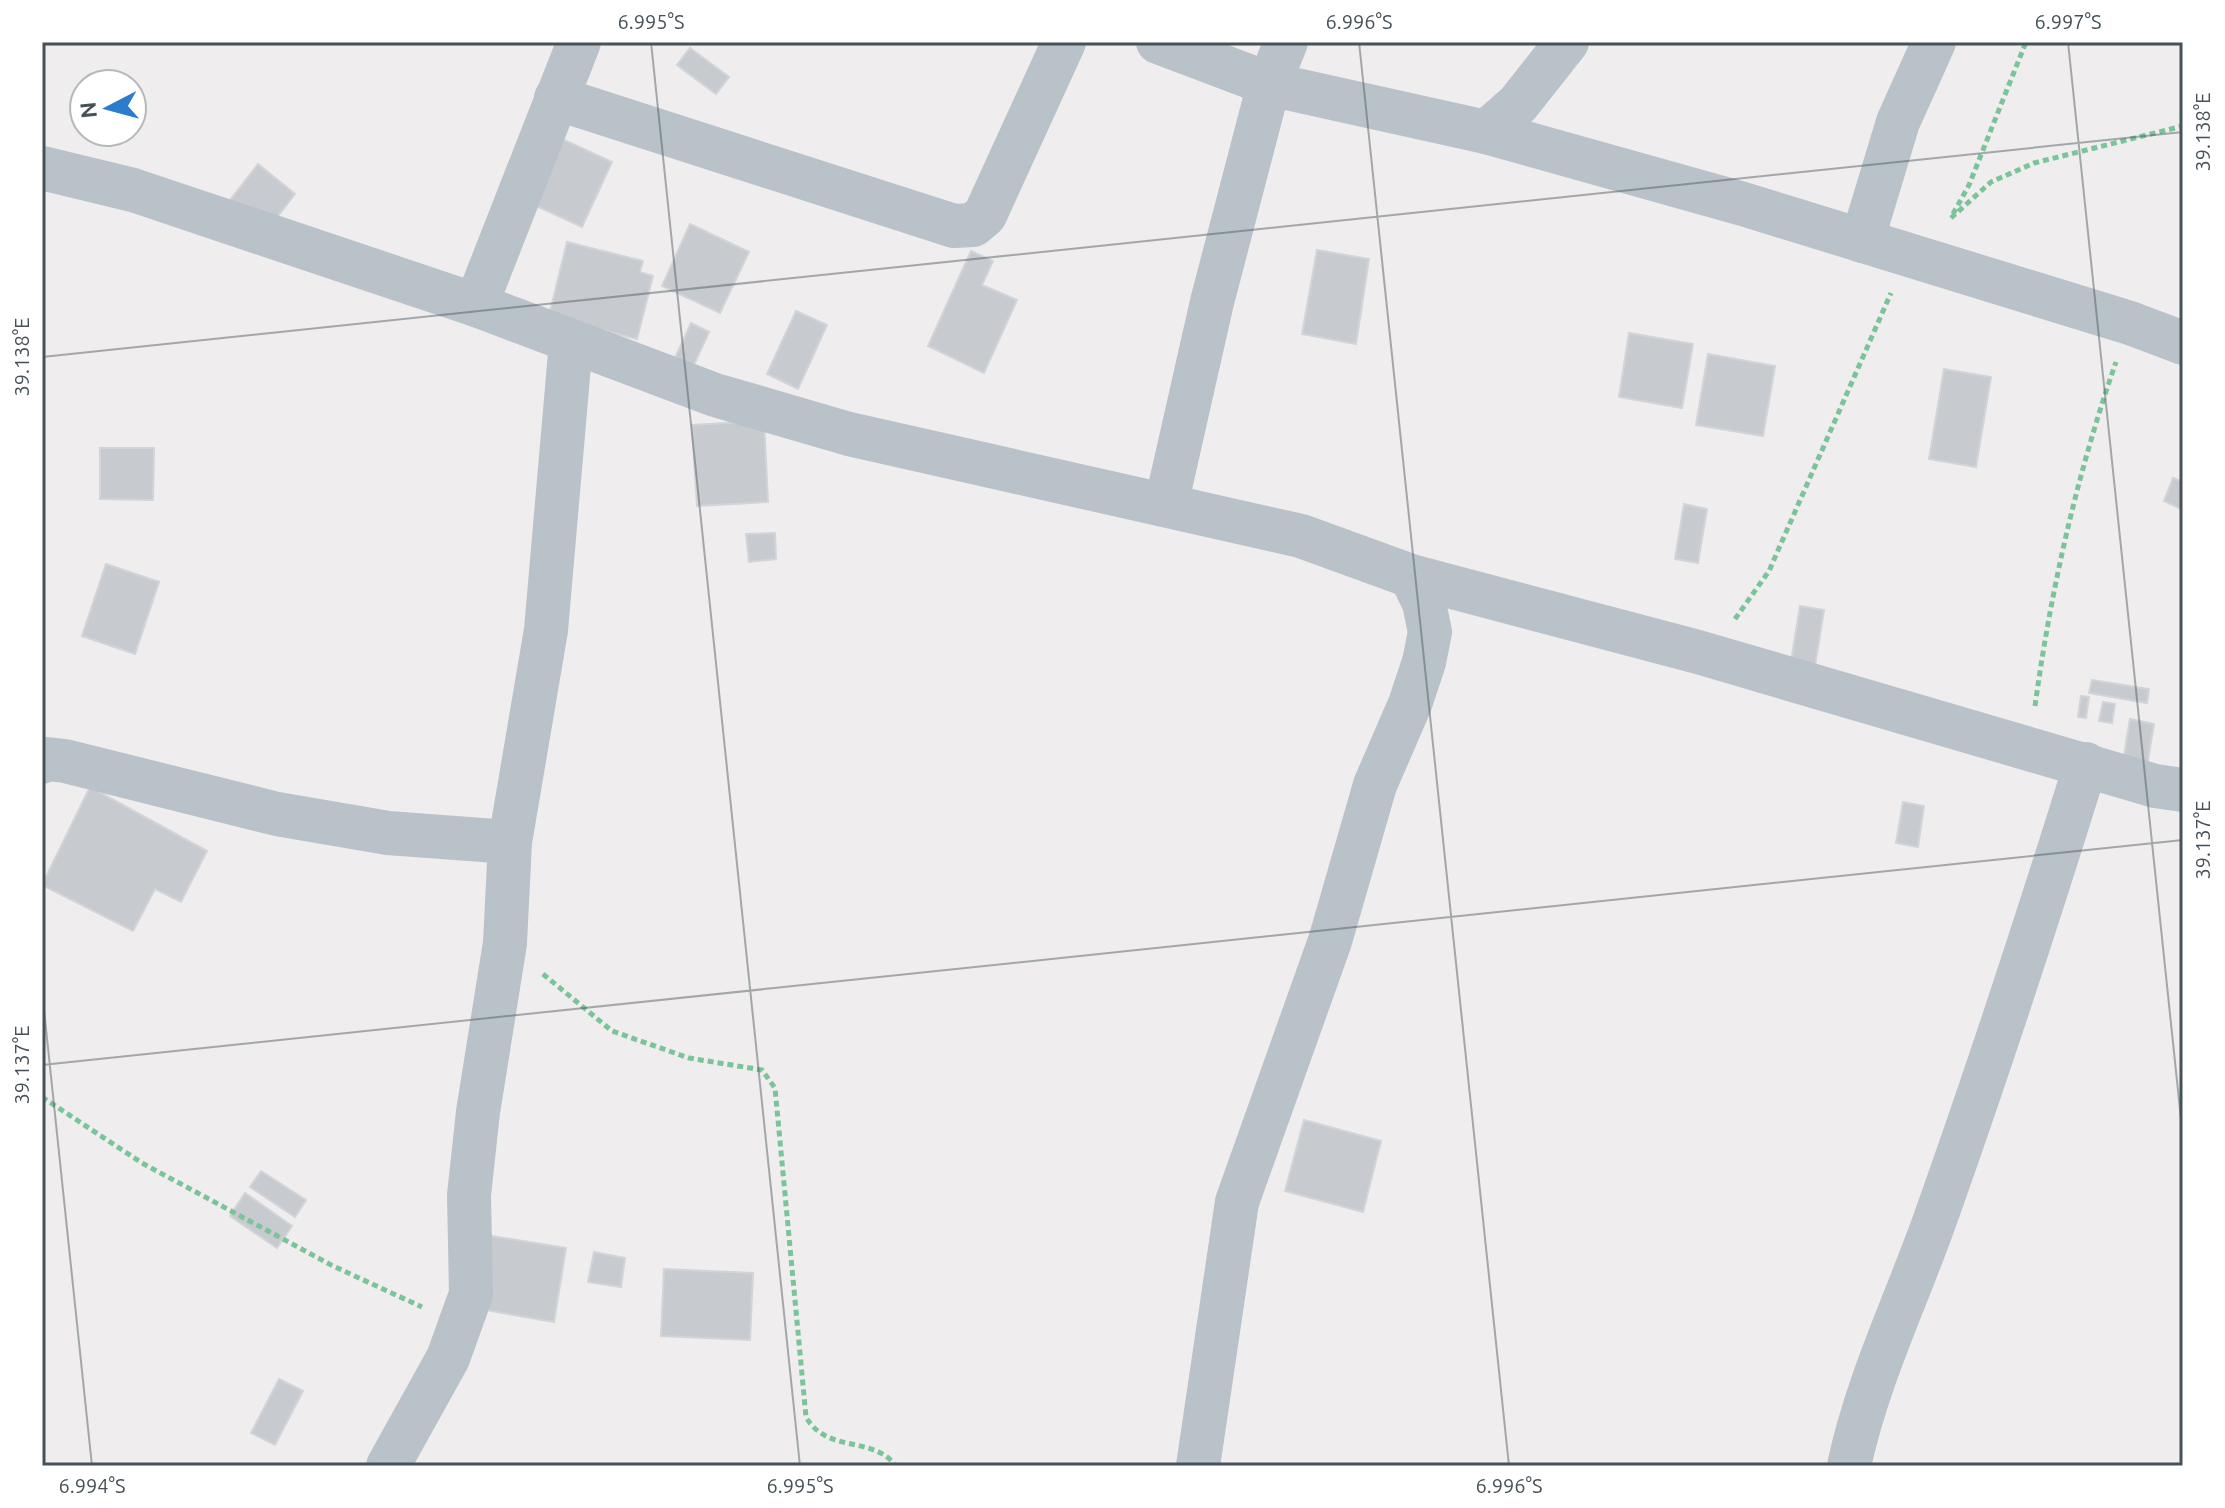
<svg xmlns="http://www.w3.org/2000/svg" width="2225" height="1508" viewBox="0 0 2225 1508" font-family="Ubuntu,sans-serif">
<rect width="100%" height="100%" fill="#efeded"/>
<!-- building -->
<g fill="#c7cacf" stroke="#d1d4d8" stroke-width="2">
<polygon points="690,48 729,77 716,94 677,65"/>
<polygon points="562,139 612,162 582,227 532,204"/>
<polygon points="258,164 295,194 267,230 230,200"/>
<polygon points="690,224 749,252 720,313 662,286"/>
<polygon points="567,242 643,261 640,272 653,276 637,339 549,316"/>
<polygon points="1317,250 1369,259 1356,344 1302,334"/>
<polygon points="971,251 993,261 982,285 1017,300 984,373 928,346"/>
<polygon points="796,311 827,325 798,389 767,374"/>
<polygon points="691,323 709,332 693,367 675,358"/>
<polygon points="1629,333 1693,344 1682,408 1619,397"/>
<polygon points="1708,354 1775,366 1763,436 1696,425"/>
<polygon points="1944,369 1991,377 1976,467 1929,459"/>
<polygon points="764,421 768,502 697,506 692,425"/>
<polygon points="100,448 154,448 153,500 100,499"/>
<polygon points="2173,478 2183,482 2183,510 2164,501"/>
<polygon points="1684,504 1707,509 1698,563 1675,559"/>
<polygon points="775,533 776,559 749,562 746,534"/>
<polygon points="106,564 159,582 135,654 82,636"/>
<polygon points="1800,606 1824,610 1815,666 1791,662"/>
<polygon points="2092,680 2149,689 2147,703 2089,693"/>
<polygon points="2081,696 2089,697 2086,718 2078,717"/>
<polygon points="2103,702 2115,704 2112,723 2099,721"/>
<polygon points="2130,719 2154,724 2147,766 2123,762"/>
<polygon points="90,787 207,851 181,902 155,889 133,931 42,885"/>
<polygon points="1903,802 1924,806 1918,847 1896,843"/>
<polygon points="1304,1120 1381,1141 1363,1212 1285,1191"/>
<polygon points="261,1171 306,1200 295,1217 250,1187"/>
<polygon points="245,1193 292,1226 277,1248 230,1216"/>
<polygon points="486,1235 566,1248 554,1322 474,1308"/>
<polygon points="594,1252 625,1258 621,1287 588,1282"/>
<polygon points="664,1269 753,1273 750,1340 661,1336"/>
<polygon points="279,1379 303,1391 275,1445 251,1433"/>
</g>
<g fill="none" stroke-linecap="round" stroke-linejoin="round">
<!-- path -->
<g stroke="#7ac49a" stroke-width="5" stroke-dasharray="6 4" stroke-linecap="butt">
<polyline points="1953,214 1969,185 2026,42"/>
<polyline points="1951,218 1991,182 2034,163 2183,126"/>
<polyline points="1735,619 1769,571 1891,293"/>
<path d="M2035,706C2051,589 2077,474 2116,362"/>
<path d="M543,974L612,1031L689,1058L762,1070L775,1088L806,1417C827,1454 873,1435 896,1466"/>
<polyline points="42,1097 142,1163 333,1266 422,1307"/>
</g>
<!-- minor -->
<g stroke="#b9c2c8" stroke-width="44">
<polyline points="1158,42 1269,84 1486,132 1743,204 2130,323 2183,343"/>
<polyline points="556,98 954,226 973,225 985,215 1064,42"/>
<polyline points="1486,132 1518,104 1567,42"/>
<polyline points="42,168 133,190 476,305 715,395 849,434 1301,536 1411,576 1698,652 2155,786 2183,790"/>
<polyline points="1862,241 1898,122 1934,42"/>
<polyline points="476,305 579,42"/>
<polyline points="1166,505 1212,302 1269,84 1286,42"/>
<polyline points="42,762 47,759 65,761 277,814 388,833 510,842"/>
<polyline points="388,1466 448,1358 471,1294 469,1195 478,1112 505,943 510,842 546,630 571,342"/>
<polyline points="1198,1466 1237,1202 1330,941 1375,785 1410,704 1424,662 1430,632 1424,603 1411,576"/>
<path d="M1849,1466C1867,1380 1908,1297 1937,1214C1990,1065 2039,915 2086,764"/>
</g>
</g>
<!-- ticks -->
<path fill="none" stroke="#475158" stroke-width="2" stroke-opacity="0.45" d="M651,42L800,1466M1359,42L1509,1466M2068,42L2183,1138M42,357L2183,132M42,991L92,1466M42,1065L2183,840"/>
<!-- border -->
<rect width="2225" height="1508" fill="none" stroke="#ffffff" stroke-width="88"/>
<!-- north arrow -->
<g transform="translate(108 108) rotate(264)"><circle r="38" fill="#ffffff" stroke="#b5b9bc" stroke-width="2"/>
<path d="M0-6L14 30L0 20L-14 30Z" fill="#2a7ccc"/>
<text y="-12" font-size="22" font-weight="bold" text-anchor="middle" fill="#475158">N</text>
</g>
<rect x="44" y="44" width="2137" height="1420" fill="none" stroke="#475158" stroke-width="3"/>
<g font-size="20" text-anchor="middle" fill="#475158">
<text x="651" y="29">6.995°S</text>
<text x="1359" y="29">6.996°S</text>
<text x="2068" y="29">6.997°S</text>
<text transform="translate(2203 132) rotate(-90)" y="7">39.138°E</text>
<text transform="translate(22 357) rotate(-90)" y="7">39.138°E</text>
<text transform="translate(2203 840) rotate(-90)" y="7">39.137°E</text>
<text transform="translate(22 1065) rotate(-90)" y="7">39.137°E</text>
<text x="92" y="1493">6.994°S</text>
<text x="800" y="1493">6.995°S</text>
<text x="1509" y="1493">6.996°S</text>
</g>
</svg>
